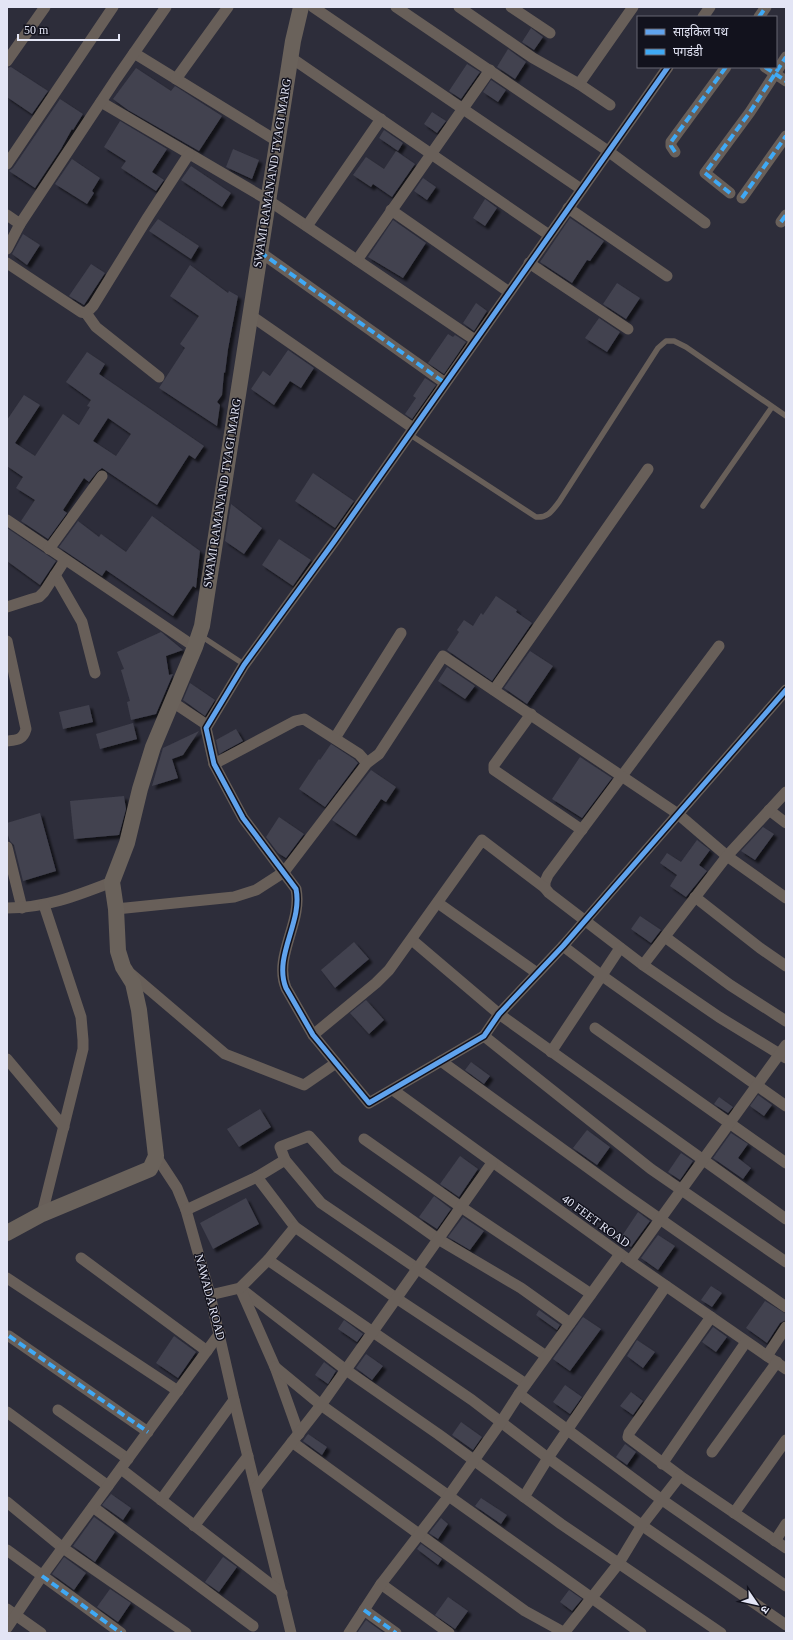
<svg xmlns="http://www.w3.org/2000/svg" width="793" height="1640" viewBox="0 0 793 1640" font-family="'Times New Roman','Noto Sans Devanagari',serif">
<defs>
<filter id="shadow"><feDropShadow dx="3.5" dy="3.5" stdDeviation="1" flood-color="#0009"/></filter>
</defs>
<rect width="100%" height="100%" fill="#2d2d3a"/>
<!-- building -->
<g fill="#42424f" fill-rule="evenodd" filter="url(#shadow)">
<polygon points="531,28 543,37 534,50 522,42"/>
<polygon points="508,49 526,62 515,79 497,67"/>
<polygon points="467,64 480,72 461,99 449,91"/>
<polygon points="11,67 48,91 32,114 7,97 7,68"/>
<polygon points="136,68 171,91 175,86 222,116 199,151 128,110 113,99"/>
<polygon points="491,80 506,90 498,102 483,92"/>
<polygon points="60,99 83,114 73,130 72,129 61,149 35,188 9,171 13,168"/>
<polygon points="432,112 446,121 437,133 424,124"/>
<polygon points="120,121 167,149 152,172 164,180 156,191 121,168 126,161 104,147"/>
<polygon points="384,130 403,143 398,151 379,138"/>
<polygon points="233,149 259,160 252,179 226,167"/>
<polygon points="396,151 415,164 392,197 373,184 371,187 353,175 366,157 384,169"/>
<polygon points="72,159 100,178 92,191 94,193 87,204 55,184"/>
<polygon points="191,166 231,193 222,207 181,180"/>
<polygon points="423,178 436,187 427,200 414,191"/>
<polygon points="485,199 497,208 485,226 473,218"/>
<polygon points="570,218 604,241 590,261 587,260 572,283 540,262"/>
<polygon points="158,219 199,246 191,259 149,231"/>
<polygon points="393,220 426,243 403,278 368,257"/>
<polygon points="23,234 40,245 27,265 12,254"/>
<polygon points="91,264 105,273 84,305 69,296"/>
<polygon points="190,265 228,293 229,291 238,296 228,349 225,373 224,372 222,395 217,402 220,405 217,426 159,388 185,348 180,344 199,316 170,296"/>
<polygon points="617,283 640,298 626,319 603,304"/>
<polygon points="476,303 487,311 474,331 463,323"/>
<polygon points="599,318 620,332 607,352 585,338"/>
<polygon points="448,334 453,337 455,335 466,342 444,374 428,363"/>
<polygon points="288,350 314,368 301,388 290,381 274,405 251,389 263,371 270,376"/>
<path d="M87,352L105,364L99,374L204,446L195,459L189,455L157,505L102,468L97,472L89,482L84,478L63,510L67,513L48,539L21,521L35,500L16,488L23,477L7,466V420L24,395L40,405L15,443L35,456L63,414L79,425L90,407L87,406L91,400L66,382ZM108,418L131,434L116,456L93,441Z"/>
<polygon points="425,378 436,385 412,419 405,414 416,398 413,396"/>
<polygon points="313,473 354,501 335,528 295,501"/>
<polygon points="231,504 262,528 244,554 225,541"/>
<polygon points="152,516 200,551 196,588 193,586 173,616 106,570 102,576 59,547 78,521 99,537 101,534 126,552"/>
<polygon points="7,528 56,561 40,585 7,561"/>
<polygon points="279,539 311,560 293,586 262,565"/>
<polygon points="496,596 517,610 516,612 532,623 492,681 447,650 459,632 457,630 464,620 473,626 481,613 483,615"/>
<polygon points="161,632 183,650 166,656 169,675 173,674 156,714 131,720 127,702 130,701 121,670 124,669 117,652"/>
<polygon points="530,651 553,666 527,704 504,688"/>
<polygon points="447,667 475,686 465,699 438,681"/>
<polygon points="190,683 215,700 205,716 183,700"/>
<polygon points="89,705 93,722 63,729 59,712"/>
<polygon points="133,723 137,739 100,749 96,734"/>
<polygon points="236,729 243,741 219,754 216,740"/>
<polygon points="199,731 183,755 172,759 178,778 152,786 163,748"/>
<polygon points="331,744 354,759 358,763 325,807 299,789 319,759 320,760"/>
<polygon points="580,757 612,778 582,818 552,799"/>
<polygon points="371,770 396,787 386,802 381,799 356,836 332,820"/>
<polygon points="124,796 126,809 119,835 74,839 70,801"/>
<polygon points="40,813 56,871 23,881 14,845 10,841 7,832 7,823"/>
<polygon points="279,817 304,834 286,858 278,853 266,837"/>
<polygon points="763,827 774,834 755,860 741,851"/>
<polygon points="697,840 710,850 699,865 707,871 686,897 670,886 677,875 660,863 667,853 681,862"/>
<polygon points="640,916 661,930 651,943 631,929"/>
<polygon points="354,942 369,959 335,988 321,970"/>
<polygon points="366,1000 384,1020 369,1034 350,1013"/>
<polygon points="471,1062 490,1076 484,1084 465,1070"/>
<polygon points="758,1095 772,1105 764,1116 750,1106"/>
<polygon points="719,1097 733,1107 728,1113 714,1104"/>
<polygon points="260,1109 271,1127 239,1147 227,1129"/>
<polygon points="587,1130 610,1147 597,1165 573,1148"/>
<polygon points="731,1133 748,1144 738,1158 751,1168 743,1179 713,1158"/>
<polygon points="681,1153 693,1161 680,1180 668,1172"/>
<polygon points="460,1156 478,1169 459,1197 440,1184"/>
<polygon points="434,1196 451,1209 437,1229 419,1217"/>
<polygon points="246,1198 259,1224 213,1249 200,1223"/>
<polygon points="638,1212 650,1221 631,1247 620,1239"/>
<polygon points="463,1217 484,1231 470,1250 448,1237"/>
<polygon points="658,1235 675,1246 658,1270 641,1258"/>
<polygon points="711,1286 722,1293 712,1307 701,1300"/>
<polygon points="765,1301 786,1314 786,1320 780,1323 767,1343 746,1328"/>
<polygon points="539,1310 560,1325 557,1330 536,1315"/>
<polygon points="583,1317 601,1329 570,1371 553,1359"/>
<polygon points="344,1320 363,1334 357,1342 338,1329"/>
<polygon points="713,1327 727,1337 716,1352 702,1342"/>
<polygon points="174,1336 196,1352 178,1378 156,1363"/>
<polygon points="637,1340 655,1352 643,1368 627,1356"/>
<polygon points="366,1354 383,1366 372,1380 356,1368"/>
<polygon points="324,1362 336,1371 328,1384 315,1375"/>
<polygon points="565,1385 582,1397 570,1414 553,1402"/>
<polygon points="631,1392 643,1401 633,1415 620,1406"/>
<polygon points="461,1422 482,1437 473,1450 452,1435"/>
<polygon points="308,1434 327,1447 322,1455 303,1441"/>
<polygon points="625,1444 636,1452 627,1465 616,1457"/>
<polygon points="111,1494 131,1508 123,1520 102,1505"/>
<polygon points="481,1498 507,1515 501,1524 475,1506"/>
<polygon points="94,1517 115,1532 95,1562 73,1546"/>
<polygon points="441,1518 448,1524 438,1539 429,1533"/>
<polygon points="421,1544 442,1559 438,1565 417,1549"/>
<polygon points="64,1557 86,1573 74,1590 52,1574"/>
<polygon points="223,1557 237,1567 219,1592 205,1582"/>
<polygon points="110,1589 131,1603 118,1622 97,1607"/>
<polygon points="569,1590 582,1599 572,1611 560,1602"/>
<polygon points="448,1597 468,1611 455,1629 435,1615"/>
<polygon points="366,1620 384,1633 357,1633"/>
</g>
<g fill="none" stroke-linecap="round" stroke-linejoin="round">
<!-- lane -->
<g stroke="#685f59" stroke-width="5.5">
<path d="M409,434L536,517C548,518 552,511 559,502L658,348L666,341H674L686,347L786,416"/>
<polyline points="703,506 772,407"/>
<polyline points="201,636 239,661"/>
</g>
<!-- street -->
<g stroke="#685f59" stroke-width="11">
<polyline points="313,7 581,189"/>
<polyline points="396,7 608,151 705,223"/>
<polyline points="459,7 533,58 579,84 610,105"/>
<polyline points="511,7 550,33"/>
<polyline points="703,17 710,7"/>
<polyline points="759,17 766,7"/>
<polyline points="134,53 277,141"/>
<polyline points="290,57 549,235"/>
<polyline points="7,61 45,7"/>
<path d="M668,67L333,543L244,665L206,728L214,764L243,818L296,889C303,922 273,956 286,988L313,1035L369,1103L484,1036L499,1014L563,946L786,690"/>
<polyline points="765,67 786,81"/>
<polyline points="176,79 228,7"/>
<polyline points="579,84 633,7"/>
<polyline points="101,102 268,200 475,340"/>
<polyline points="675,152 671,146 671,142 726,67"/>
<polyline points="7,164 113,7"/>
<polyline points="730,193 705,173 750,112 786,57"/>
<polyline points="742,198 786,136"/>
<polyline points="568,208 667,276"/>
<polyline points="391,210 509,292"/>
<polyline points="7,215 20,224 116,79 166,7"/>
<polyline points="781,222 786,215"/>
<polyline points="307,226 381,119"/>
<polyline points="7,249 20,224"/>
<polyline points="260,252 445,383"/>
<polyline points="357,260 490,70"/>
<polyline points="7,263 81,312 86,313 93,306 148,217 189,154"/>
<polyline points="529,263 628,329"/>
<polyline points="86,313 96,327 159,377"/>
<polyline points="250,315 413,428"/>
<polyline points="7,520 195,647"/>
<polyline points="49,549 102,476"/>
<polyline points="55,575 82,622 95,673"/>
<polyline points="7,607 32,599 39,597 44,592 65,560"/>
<path d="M7,641L26,729C23,740 17,740 7,741"/>
<polyline points="719,646 548,875 545,882 545,888 549,893 643,965 719,1017 786,1058"/>
<polyline points="494,690 648,469"/>
<polyline points="171,701 207,725"/>
<polyline points="531,714 494,765 494,770 582,830"/>
<polyline points="335,738 401,633"/>
<polyline points="214,764 295,721 304,719 359,754 367,763"/>
<polyline points="769,810 786,823"/>
<polyline points="7,847 22,908"/>
<polyline points="695,897 760,948 786,966"/>
<polyline points="438,903 537,973"/>
<path d="M7,908C46,908 76,896 112,882"/>
<polyline points="116,909 234,897 256,890 284,872 367,763 379,754 443,656 678,814 727,856 786,898"/>
<polyline points="665,937 730,985 786,1021"/>
<polyline points="412,940 499,1014 786,1219"/>
<polyline points="563,946 601,975 786,1106"/>
<polyline points="643,965 727,856 786,792"/>
<polyline points="131,974 225,1054 304,1085 336,1063"/>
<polyline points="595,1028 786,1163"/>
<polyline points="313,1035 376,983 389,970 482,840 545,888"/>
<polyline points="484,1036 651,1169 786,1262"/>
<polyline points="551,1052 620,948"/>
<polyline points="7,1059 64,1127"/>
<polyline points="441,1061 627,1196 786,1307"/>
<polyline points="393,1090 630,1261 786,1369"/>
<polyline points="364,1139 461,1207 591,1294"/>
<polyline points="156,1156 177,1188 186,1210 210,1295 234,1400 291,1633"/>
<polyline points="285,1160 321,1203 546,1356"/>
<polyline points="257,1177 295,1227 396,1298 526,1384"/>
<polyline points="186,1210 257,1177 285,1160 280,1147 309,1136 338,1168 438,1239 521,1288 570,1323"/>
<polyline points="42,1214 83,1049 83,1040 81,1017 44,905"/>
<polyline points="81,1258 207,1351"/>
<polyline points="268,1260 472,1400 548,1458 637,1522 786,1625"/>
<polyline points="630,1261 786,1045"/>
<polyline points="7,1278 178,1391"/>
<polyline points="240,1288 346,1370 438,1434 561,1524 721,1633"/>
<polyline points="241,1290 275,1367 299,1434"/>
<polyline points="210,1295 240,1288 268,1260 295,1227"/>
<polyline points="711,1317 629,1433 628,1437 680,1476 786,1548"/>
<polyline points="9,1336 148,1432"/>
<polyline points="767,1356 786,1327"/>
<polyline points="275,1367 321,1405 641,1633"/>
<polyline points="519,1394 658,1497 786,1586"/>
<polyline points="58,1410 128,1459"/>
<polyline points="7,1412 108,1486"/>
<polyline points="292,1442 525,1611 565,1633"/>
<polyline points="712,1452 777,1362"/>
<polyline points="662,1464 746,1342"/>
<polyline points="121,1469 282,1593"/>
<polyline points="256,1488 321,1405 492,1163"/>
<polyline points="524,1497 548,1458 666,1286"/>
<polyline points="161,1500 234,1400"/>
<polyline points="7,1502 63,1548 186,1633"/>
<polyline points="93,1507 253,1626"/>
<polyline points="734,1513 786,1440"/>
<polyline points="194,1526 248,1456"/>
<polyline points="775,1541 786,1524"/>
<polyline points="7,1550 121,1633"/>
<polyline points="381,1584 449,1633"/>
<polyline points="7,1609 41,1633"/>
<polyline points="364,1610 396,1633"/>
<polyline points="7,1628 42,1576 220,1333"/>
<polyline points="349,1633 381,1584 448,1497 501,1422 519,1394 620,1254"/>
<polyline points="564,1633 619,1563 642,1525 680,1476"/>
</g>
<!-- secondary -->
<polyline stroke="#6a625b" stroke-width="16" points="7,1233 42,1214 150,1169 156,1156 139,1010 133,983 123,967 118,951 116,909 112,882 127,843 140,789 153,747 195,647 202,626 293,41 301,7"/>
<!-- quiet -->
<g stroke="#3fa9f5" stroke-width="4" stroke-dasharray="8 4" stroke-linecap="butt">
<polyline points="759,17 766,7"/>
<polyline points="765,67 786,81"/>
<polyline points="675,152 671,146 671,142 726,67"/>
<polyline points="730,193 705,173 750,112 786,57"/>
<polyline points="742,198 786,136"/>
<polyline points="781,222 786,215"/>
<polyline points="260,252 445,383"/>
<polyline points="9,1336 148,1432"/>
<polyline points="42,1576 121,1633"/>
<polyline points="364,1610 396,1633"/>
</g>
<!-- cycleway casing -->
<g stroke="#12121d" stroke-width="8">
<path id="cycleway" d="M668,67L333,543L244,665L206,728L214,764L243,818L296,889C303,922 273,956 286,988L313,1035L369,1103L484,1036L499,1014L563,946L786,690"/>
</g>
<!-- cycleway -->
<use href="#cycleway" stroke="#60a3ed" stroke-width="5"/>
</g>
<g text-anchor="middle" stroke-width="3" stroke-linejoin="round" paint-order="stroke">
<!-- street labels -->
<g font-size="12" fill="#e3e5f5" stroke="#12121d">
<text transform="translate(272 173) rotate(-81)" y="4">SWAMI RAMANAND TYAGI MARG</text>
<text transform="translate(222 493) rotate(-81)" y="4">SWAMI RAMANAND TYAGI MARG</text>
<text transform="translate(596 1221) rotate(36)" y="4">40 FEET ROAD</text>
<text transform="translate(210 1297) rotate(75)" y="4">NAWADA ROAD</text>
</g>
</g>
<!-- border -->
<rect width="793" height="1640" fill="none" stroke="#e3e5f5" stroke-width="16"/>
<!-- legend -->
<rect x="637" y="16" width="140" height="52" fill="#12121d" stroke="#666673"/>
<rect x="645" y="29" width="20" height="6" fill="#60a3ed" stroke="#666673"/>
<text x="673" y="36" font-size="12" fill="#e3e5f5">साइकिल पथ</text>
<rect x="645" y="49" width="20" height="6" fill="#3fa9f5" stroke="#666673"/>
<text x="673" y="56" font-size="12" fill="#e3e5f5">पगडंडी</text>
<!-- north arrow -->
<g transform="translate(757 1604) rotate(124)" stroke="#12121d" stroke-width="3" paint-order="stroke">
<path d="M0-3L7 15L0 10L-7 15Z" fill="#e3e5f5"/>
<text y="-6" font-size="11" font-weight="bold" text-anchor="middle" fill="#e3e5f5">उ</text>
</g>
<!-- scale -->
<path d="M18 34v6h101v-6" fill="none" stroke="#e3e5f5" stroke-width="2"/>
<text x="24" y="34" font-size="12" fill="#e3e5f5" stroke="#12121d" stroke-width="3" paint-order="stroke">50 m</text>
</svg>
